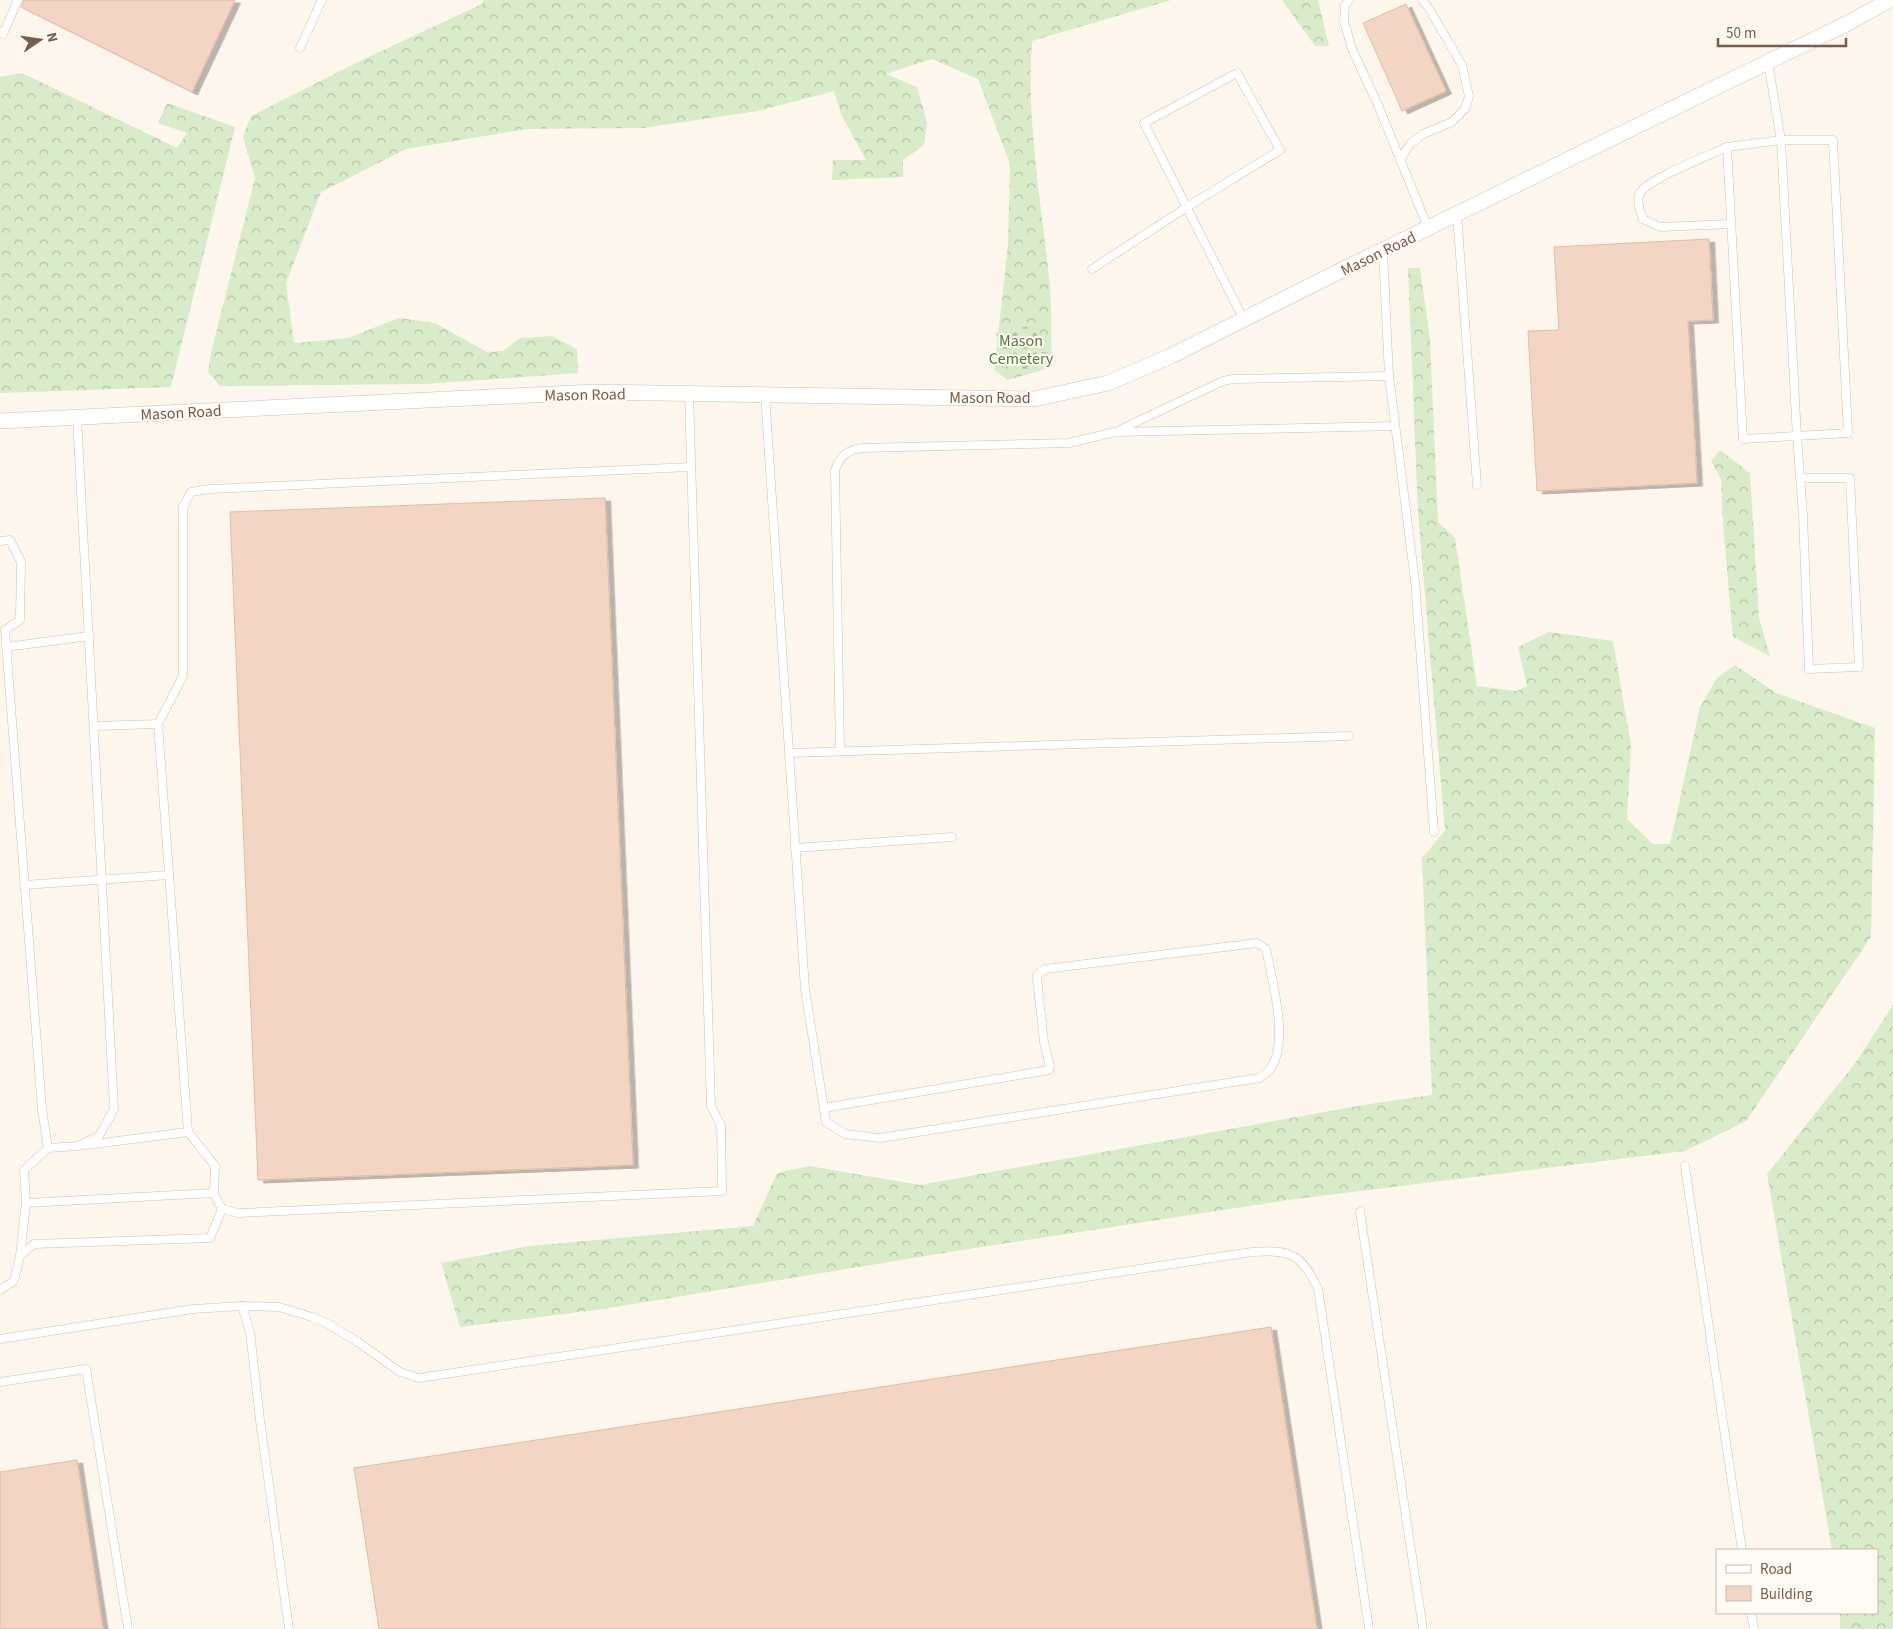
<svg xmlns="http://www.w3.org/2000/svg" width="1893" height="1629" viewBox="0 0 1893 1629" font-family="'Source Sans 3',sans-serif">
<defs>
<pattern id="forest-crowns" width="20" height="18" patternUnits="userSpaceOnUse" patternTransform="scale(1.25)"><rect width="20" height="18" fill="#d8ecc9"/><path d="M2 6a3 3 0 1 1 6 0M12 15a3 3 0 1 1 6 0" fill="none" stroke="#b4c2a5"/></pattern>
<pattern id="cemetery-stones" width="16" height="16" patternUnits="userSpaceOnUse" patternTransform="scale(1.25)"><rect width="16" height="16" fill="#d8ecc9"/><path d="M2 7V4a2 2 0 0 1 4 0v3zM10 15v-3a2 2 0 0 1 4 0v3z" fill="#b4c2a5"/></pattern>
<filter id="shadow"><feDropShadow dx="5.5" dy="3" stdDeviation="0" flood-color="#0004"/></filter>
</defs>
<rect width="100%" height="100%" fill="#fdf6ec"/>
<!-- forest -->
<g fill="url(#forest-crowns)">
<path d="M484,0H1171L1032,41C1026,123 1042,205 1050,287C1052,314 1051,341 1052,367L1008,380L994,370L1008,245L1010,164L978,79L932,59L886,74L917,87L927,123L924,145L903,160V177L832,180L833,160H866L842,116L834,91L758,111L643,128L526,129L406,149L321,192L286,283L294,343L348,338L399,318L435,323L487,352L503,351L520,338L552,336L577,349L578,373L425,384L220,386L208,372L211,353L255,178L243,137L251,116L360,61L482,4Z"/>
<polygon points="1282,0 1318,0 1329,46 1315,46"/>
<polygon points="22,73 177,148 187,133 158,123 167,103 235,127 171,387 0,393 0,77"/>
<polygon points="1408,268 1420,268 1430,339 1438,522 1455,538 1477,686 1517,691 1527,686 1518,647 1549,632 1613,641 1631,746 1627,819 1653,844 1670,844 1700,707 1717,678 1735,665 1776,693 1875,728 1871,937 1746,1121 1685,1151 1288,1200 956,1251 603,1309 460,1327 441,1263 529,1246 753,1226 777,1173 809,1166 920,1185 1363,1105 1432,1095 1422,858 1445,831 1418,513"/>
<polygon points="1720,450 1750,473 1759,618 1770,656 1733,637 1723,525 1721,479 1711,461"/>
<polygon points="1893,1005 1893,1629 1840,1629 1840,1613 1877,1613 1877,1550 1832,1550 1767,1174 1856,1062"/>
</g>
<!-- cemetery -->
<polygon fill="url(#cemetery-stones)" points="1034,325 1045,365 1008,374 996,333"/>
<!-- building -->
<g fill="#f3d5c3" stroke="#e6bba3" filter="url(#shadow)">
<polygon points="24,0 235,0 192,92 21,7"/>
<polygon points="1406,4 1446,91 1402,111 1363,23"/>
<polygon points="1709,239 1713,320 1688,321 1697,483 1537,491 1528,331 1559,330 1554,247"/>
<polygon points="605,498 633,1165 258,1180 230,512"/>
<polygon points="1271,1327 1317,1629 379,1629 354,1468"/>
<polygon points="77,1460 103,1629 0,1629 0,1472"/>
</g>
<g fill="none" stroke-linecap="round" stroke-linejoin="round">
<!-- lane casing -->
<g stroke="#d1beb0" stroke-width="9">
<g id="lane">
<polyline points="1349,0 1345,5 1344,21 1352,49 1378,105 1428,228"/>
<polyline points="0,32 3,34 18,0"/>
<polyline points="300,48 322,0"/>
<polyline points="1768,62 1781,140 1797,437 1803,515 1809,669 1859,667 1850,478 1801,478"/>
<polygon points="1781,140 1833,140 1848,433 1743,439 1727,147"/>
<path d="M1727,147C1710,155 1647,179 1640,193C1636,202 1640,210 1643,219L1660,227L1731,224"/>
<polyline points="1400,160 1410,144 1423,134 1452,122 1465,109 1469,96 1462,65 1428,7 1422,0"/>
<polyline points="1457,214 1477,485"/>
<polyline points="1383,251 1389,376 1415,581 1434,832"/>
<path d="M1092,269L1187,207L1280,150L1237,73L1144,123C1178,189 1210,254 1244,320"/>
<polyline points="689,394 711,1106 721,1125 722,1191 238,1213 222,1209 214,1193 215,1166 188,1132 158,724 183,676 183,507 191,492 210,489 691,467"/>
<path d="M765,395L805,989L826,1122L845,1134L880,1138L1259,1078C1296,1061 1272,981 1266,949L1257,943L1045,969L1037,975V978L1044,1042L1050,1067L1049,1070L824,1108"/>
<polyline points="1117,431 1223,381 1233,379 1389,376"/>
<polyline points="0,541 10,540 21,562 20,620 5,630 42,1109 48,1148 78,1146 99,1136 114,1109 77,417"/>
<polyline points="6,647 89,636"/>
<polyline points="94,726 158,724"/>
<path d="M840,751L835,470C840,456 847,450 862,448L1069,443L1115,432L1395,426"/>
<polyline points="789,753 1349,736"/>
<polyline points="795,848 952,837"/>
<polyline points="24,885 169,875"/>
<polyline points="86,1145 188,1132"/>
<polyline points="1685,1166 1742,1550"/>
<polyline points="26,1203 214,1193"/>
<polyline points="1360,1212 1423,1629"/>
<polyline points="20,1256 26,1203 24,1170 48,1148"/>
<polyline points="0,1290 14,1281 20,1256 34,1244 210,1238 222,1209"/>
<path d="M242,1306L279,1307L312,1317L328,1324L358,1342L400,1372L419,1378L1252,1252C1290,1249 1302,1254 1318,1289L1369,1629"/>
<polyline points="0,1339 193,1309 242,1306 250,1332 260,1420 289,1629"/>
<polyline points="0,1382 86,1369 128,1629"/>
<polyline points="1751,1613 1754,1629"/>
</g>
</g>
<!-- street casing -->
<g stroke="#d1beb0" stroke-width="16">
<polyline id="street" points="0,421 593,392 1034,399 1108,383 1171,356 1344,269 1846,24 1890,0"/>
</g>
<!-- lane -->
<use href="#lane" stroke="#fff" stroke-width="8"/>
<!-- street -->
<use href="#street" stroke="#fff" stroke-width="15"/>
</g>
<g text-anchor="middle" stroke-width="4" stroke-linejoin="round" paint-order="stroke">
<!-- street labels -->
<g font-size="16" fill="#7a5c4d" stroke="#fffaf3">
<text transform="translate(1378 253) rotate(-26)" y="6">Mason Road</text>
<text transform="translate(585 394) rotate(-1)" y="6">Mason Road</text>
<text x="990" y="403">Mason Road</text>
<text transform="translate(181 412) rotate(-3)" y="6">Mason Road</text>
</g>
<!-- park labels -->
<g font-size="16" fill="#537a41" stroke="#fffaf3">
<text x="1021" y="346">Mason<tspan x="1021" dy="18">Cemetery</tspan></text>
</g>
</g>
<!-- legend -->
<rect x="1716" y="1549" width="162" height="65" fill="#fffaf3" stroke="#cabbb1"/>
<rect x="1726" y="1565" width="25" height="8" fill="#ffffff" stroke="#cabbb1"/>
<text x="1760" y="1574" font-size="15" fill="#7a5c4d">Road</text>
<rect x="1726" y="1586" width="25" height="15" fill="#f3d5c3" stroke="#cabbb1"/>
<text x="1760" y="1599" font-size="15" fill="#7a5c4d">Building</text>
<!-- north arrow -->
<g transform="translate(40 40) rotate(77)" stroke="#fffaf3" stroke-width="4" paint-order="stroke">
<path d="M0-4L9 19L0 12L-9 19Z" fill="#7a5c4d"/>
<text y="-8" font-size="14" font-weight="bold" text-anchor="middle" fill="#7a5c4d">N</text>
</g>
<!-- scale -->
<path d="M1718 38v8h128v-8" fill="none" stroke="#7a5c4d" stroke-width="2.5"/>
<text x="1726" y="38" font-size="15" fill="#7a5c4d" stroke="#fffaf3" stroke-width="4" paint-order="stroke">50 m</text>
</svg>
